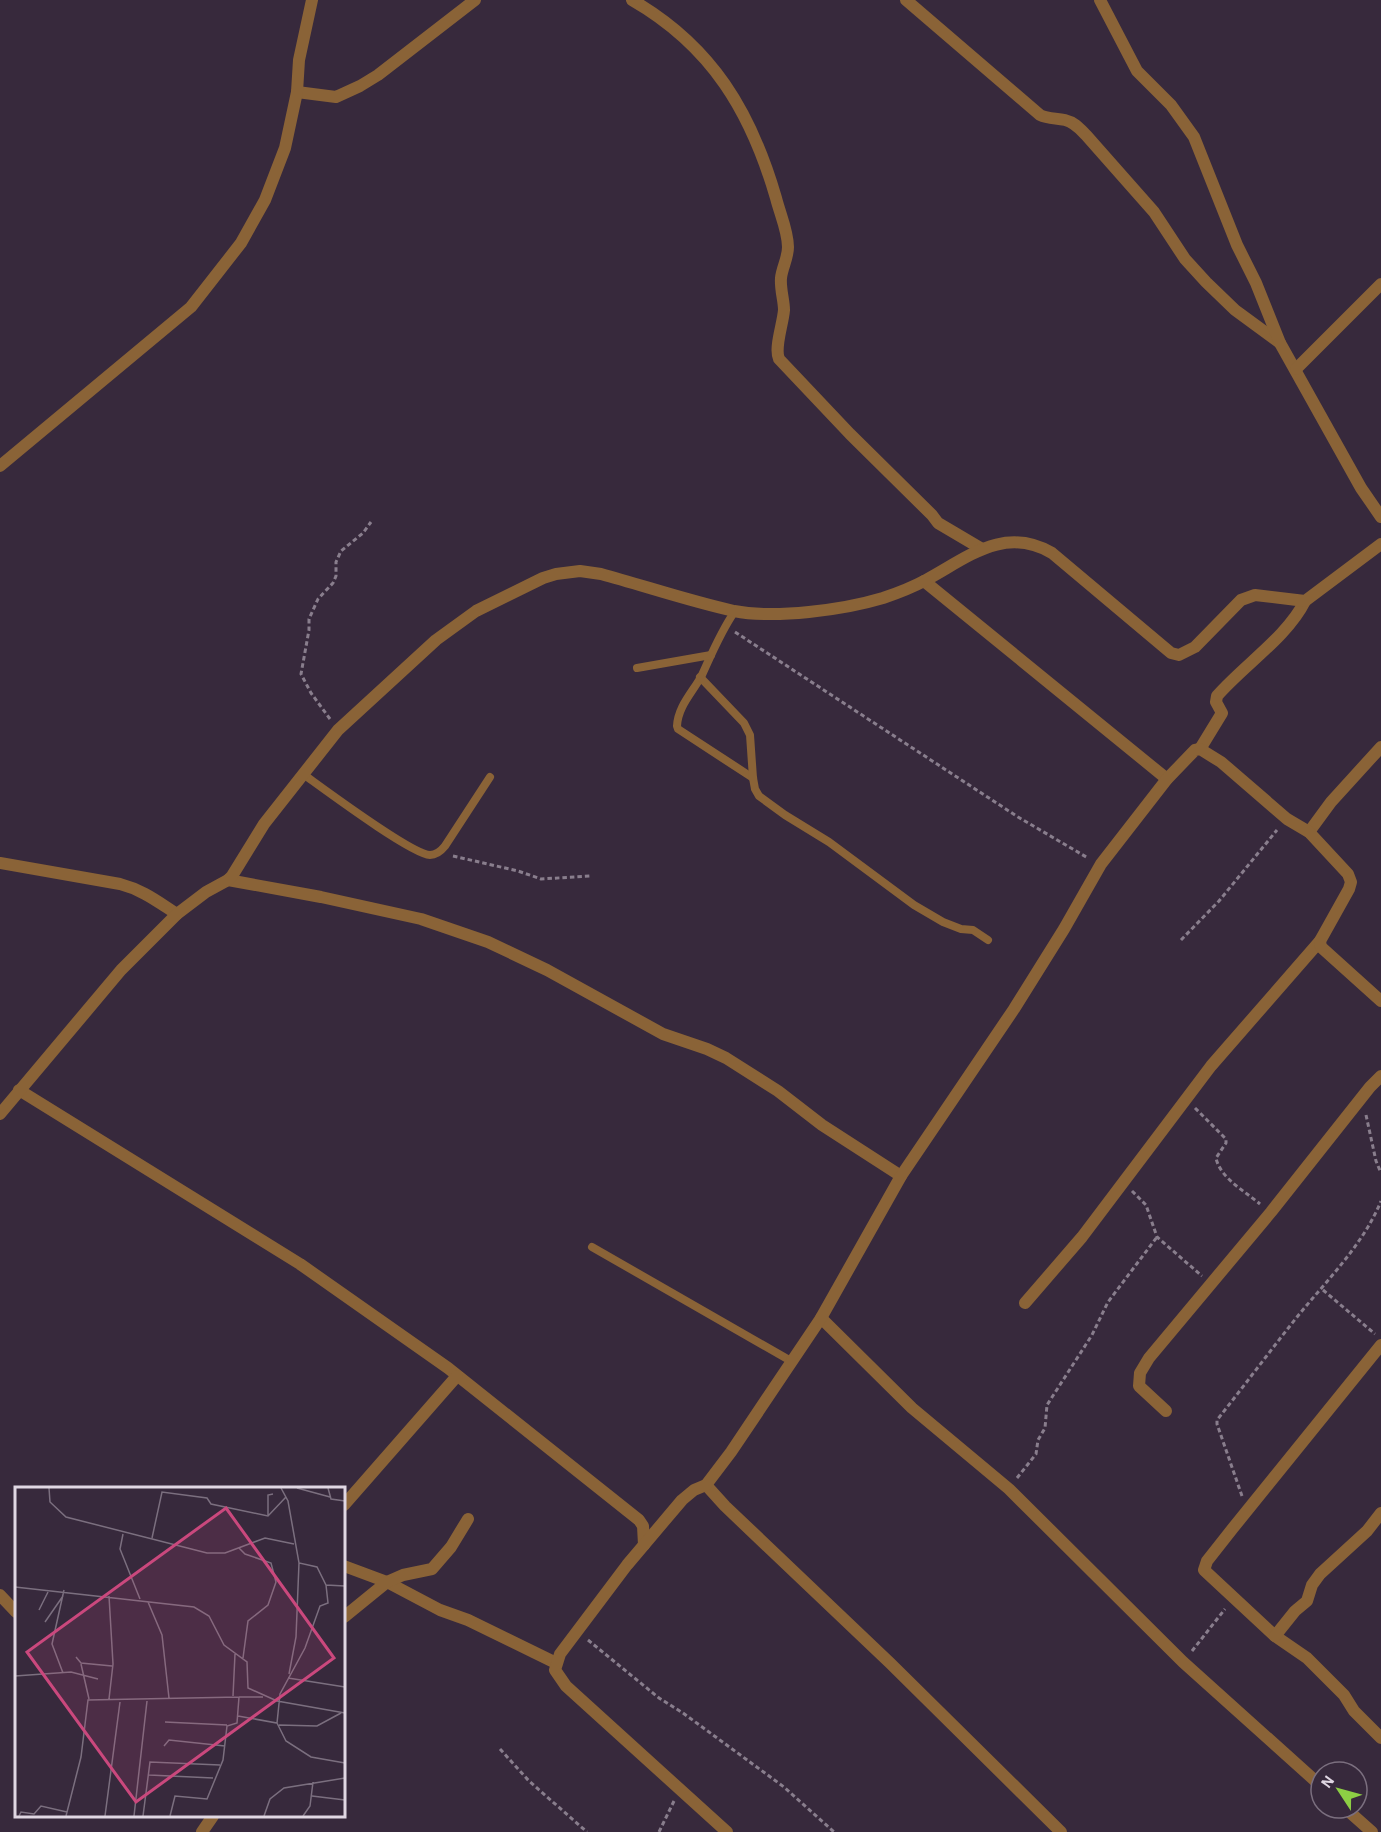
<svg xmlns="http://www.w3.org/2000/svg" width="1381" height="1832" viewBox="0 0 1381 1832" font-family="'Alegreya Sans',sans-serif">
<rect width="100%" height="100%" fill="#37293c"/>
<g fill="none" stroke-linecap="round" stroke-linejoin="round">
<!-- path -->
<g stroke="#897e8d" stroke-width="3" stroke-dasharray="4.5 3" stroke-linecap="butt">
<polyline points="735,632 1018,817 1088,858"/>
<polyline points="330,719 311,693 301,674 309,630 309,619 318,599 333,583 336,576 336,562 341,551 363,533 371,522"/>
<polyline points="453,856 518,871 541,879 590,876"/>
<polyline points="1181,940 1219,901 1277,830"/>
<path d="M1195,1108L1226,1139V1143L1216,1158C1220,1178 1246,1192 1260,1204"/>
<polyline points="1366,1115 1376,1161 1381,1173"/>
<polyline points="1132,1191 1146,1205 1157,1237 1202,1276"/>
<polyline points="1323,1290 1375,1334"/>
<polyline points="1017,1478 1036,1454 1038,1440 1045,1428 1047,1405 1092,1335 1108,1302 1157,1237"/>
<path d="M1242,1496L1217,1424V1420C1244,1386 1270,1351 1297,1317C1327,1280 1363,1245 1381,1201"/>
<polyline points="588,1640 659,1698 683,1713 784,1787 834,1832"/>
<polyline points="1192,1651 1225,1609"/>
<polyline points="500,1749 529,1781 587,1832"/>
<polyline points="659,1832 674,1801"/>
</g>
<!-- service -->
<g stroke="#8a6337" stroke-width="8">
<path d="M735,611C721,631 712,653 702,675C693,692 678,706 677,726L678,729L753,778"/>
<polyline points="637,668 711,655"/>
<polyline points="700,677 744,723 750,735 753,778 755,789 759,796 785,815 829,842 914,905 943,922 961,929 973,930 988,940"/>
<path d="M303,774C324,789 411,854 430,855C437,855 441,851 445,846L490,777"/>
<polyline points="592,1247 791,1361"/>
</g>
<!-- minor -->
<g stroke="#8a6337" stroke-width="12">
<path d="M632,0C712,46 751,112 776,198C780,214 788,231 788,247C788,258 782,268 781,278C780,289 784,300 784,310C783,324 774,348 779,359L850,434L932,515L938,523L982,549"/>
<path d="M906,0L1040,115C1048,119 1056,118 1065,120C1074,122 1080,129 1086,135L1154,212L1185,259L1206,282L1235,310L1280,343"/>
<polyline points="1100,0 1137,71 1171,105 1194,137 1237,245 1256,283 1280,343 1361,488 1381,517"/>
<polyline points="297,92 336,97 360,86 378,75 475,0"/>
<polyline points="1296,369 1381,284"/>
<polyline points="0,466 191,307 241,243 265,200 285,148 297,92 299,60 312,0"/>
<polyline points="924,581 1167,779"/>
<path d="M1200,749L1222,713L1216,702L1217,696C1244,665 1287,637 1305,601"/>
<polyline points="1309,832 1331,802 1381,747"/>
<path d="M0,863L120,884C143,890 158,902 177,914"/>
<polyline points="228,880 321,897 421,919 488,942 547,970 663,1034 707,1049 726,1058 778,1091 822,1125 901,1176"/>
<polyline points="19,1090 300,1264 448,1368 639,1520 643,1526 644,1545"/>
<path d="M0,1114L121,970L177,914L206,892L228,880L232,876L264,824L338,730L436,640L476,611L543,578L556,574L580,571L601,574C645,586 689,601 734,611C775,619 843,610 883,598C898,593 913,587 926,580C967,558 1004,525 1052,553L1171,653L1179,655L1195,647L1241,600L1255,595L1305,601L1381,544"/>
<polyline points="1025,1303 1082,1237 1211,1066 1320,941"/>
<polyline points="821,1318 912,1408 1009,1489 1183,1662 1321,1786"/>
<polyline points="1381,1345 1233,1528 1207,1561 1204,1570 1275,1636 1307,1658 1344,1695 1354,1711 1381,1738"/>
<polyline points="1166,1411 1139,1386 1140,1373 1149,1358 1271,1212 1370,1087 1381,1076"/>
<polyline points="706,1485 725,1506 890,1663 1061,1832"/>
<polyline points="344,1505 457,1376"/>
<polyline points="344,1566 387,1582 440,1610 468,1620 556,1663"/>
<polyline points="0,1595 16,1612"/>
<polyline points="344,1617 387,1582 403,1575 432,1569 451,1547 468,1519"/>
<polyline points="1275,1636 1295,1611 1307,1601 1312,1585 1320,1574 1367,1531 1381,1513"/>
<polyline points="1345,1808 1372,1832"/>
<polyline points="202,1832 213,1816"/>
<polyline points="727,1832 566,1686 555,1670 560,1654 627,1565 682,1500 694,1490 706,1485 731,1452 821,1318 901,1176 1014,1009 1064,929 1101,864 1167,779 1195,750 1200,749 1221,762 1287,819 1309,832 1348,874 1351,882 1349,889 1320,941 1321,947 1381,1001"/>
</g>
</g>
<!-- overview -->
<g transform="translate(15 1487)">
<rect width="330" height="330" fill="#37293c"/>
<path fill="none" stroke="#7b6f7f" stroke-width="1.5" d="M34,1L35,15L51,30L192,66H210L250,51L279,57M266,1L273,14L284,76L302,80L311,98L330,99M282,1L315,10M313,1L316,12L330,14M253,28V8L258,7M108,47L105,62L125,112M137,51L147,5L192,11L196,17L253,29L271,10M224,61L230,67L256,76L261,95L253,118L233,134L228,171M0,100L179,120L194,129L209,158L232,175L233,201L262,214L330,226M94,109L98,177L94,212M133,115L147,148L154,211M24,123L33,105M30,135L48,109M61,170L66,176L97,179M66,177L74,212M48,186L37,157L49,103M274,187L281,150L284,76M0,189L56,185L83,192M273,191L330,200M218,209L220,167M224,210H248M223,229L262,236L265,207L290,161L305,119L313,116L311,98M150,235L212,238M262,236L271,254L296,270L330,276M264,238L302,239L326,226M149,259L154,253L210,259M134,288L198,291M297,309L330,313M4,329L6,325L19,327L26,319L52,325M51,329L66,270L73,213L224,210L222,236L212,239L208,273L192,312L160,309L155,329M90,329L105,215M119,329L132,214M128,329L135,275L205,278M249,329L255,312L269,301L330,291M288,329L295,319L298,295"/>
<path fill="#ca487d" fill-opacity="0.15" stroke="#ca487d" stroke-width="3" d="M211,21L319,171L121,315L12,165Z"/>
<rect width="330" height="330" fill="none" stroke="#e0d7e3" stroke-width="3"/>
</g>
<!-- north arrow -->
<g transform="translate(1339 1790) rotate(306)"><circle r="28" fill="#37293c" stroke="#7b6f7f" stroke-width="1.5"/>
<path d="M0-4.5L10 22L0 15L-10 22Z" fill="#8dce44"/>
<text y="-9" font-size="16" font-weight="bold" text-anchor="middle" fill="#e0d7e3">N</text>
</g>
</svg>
